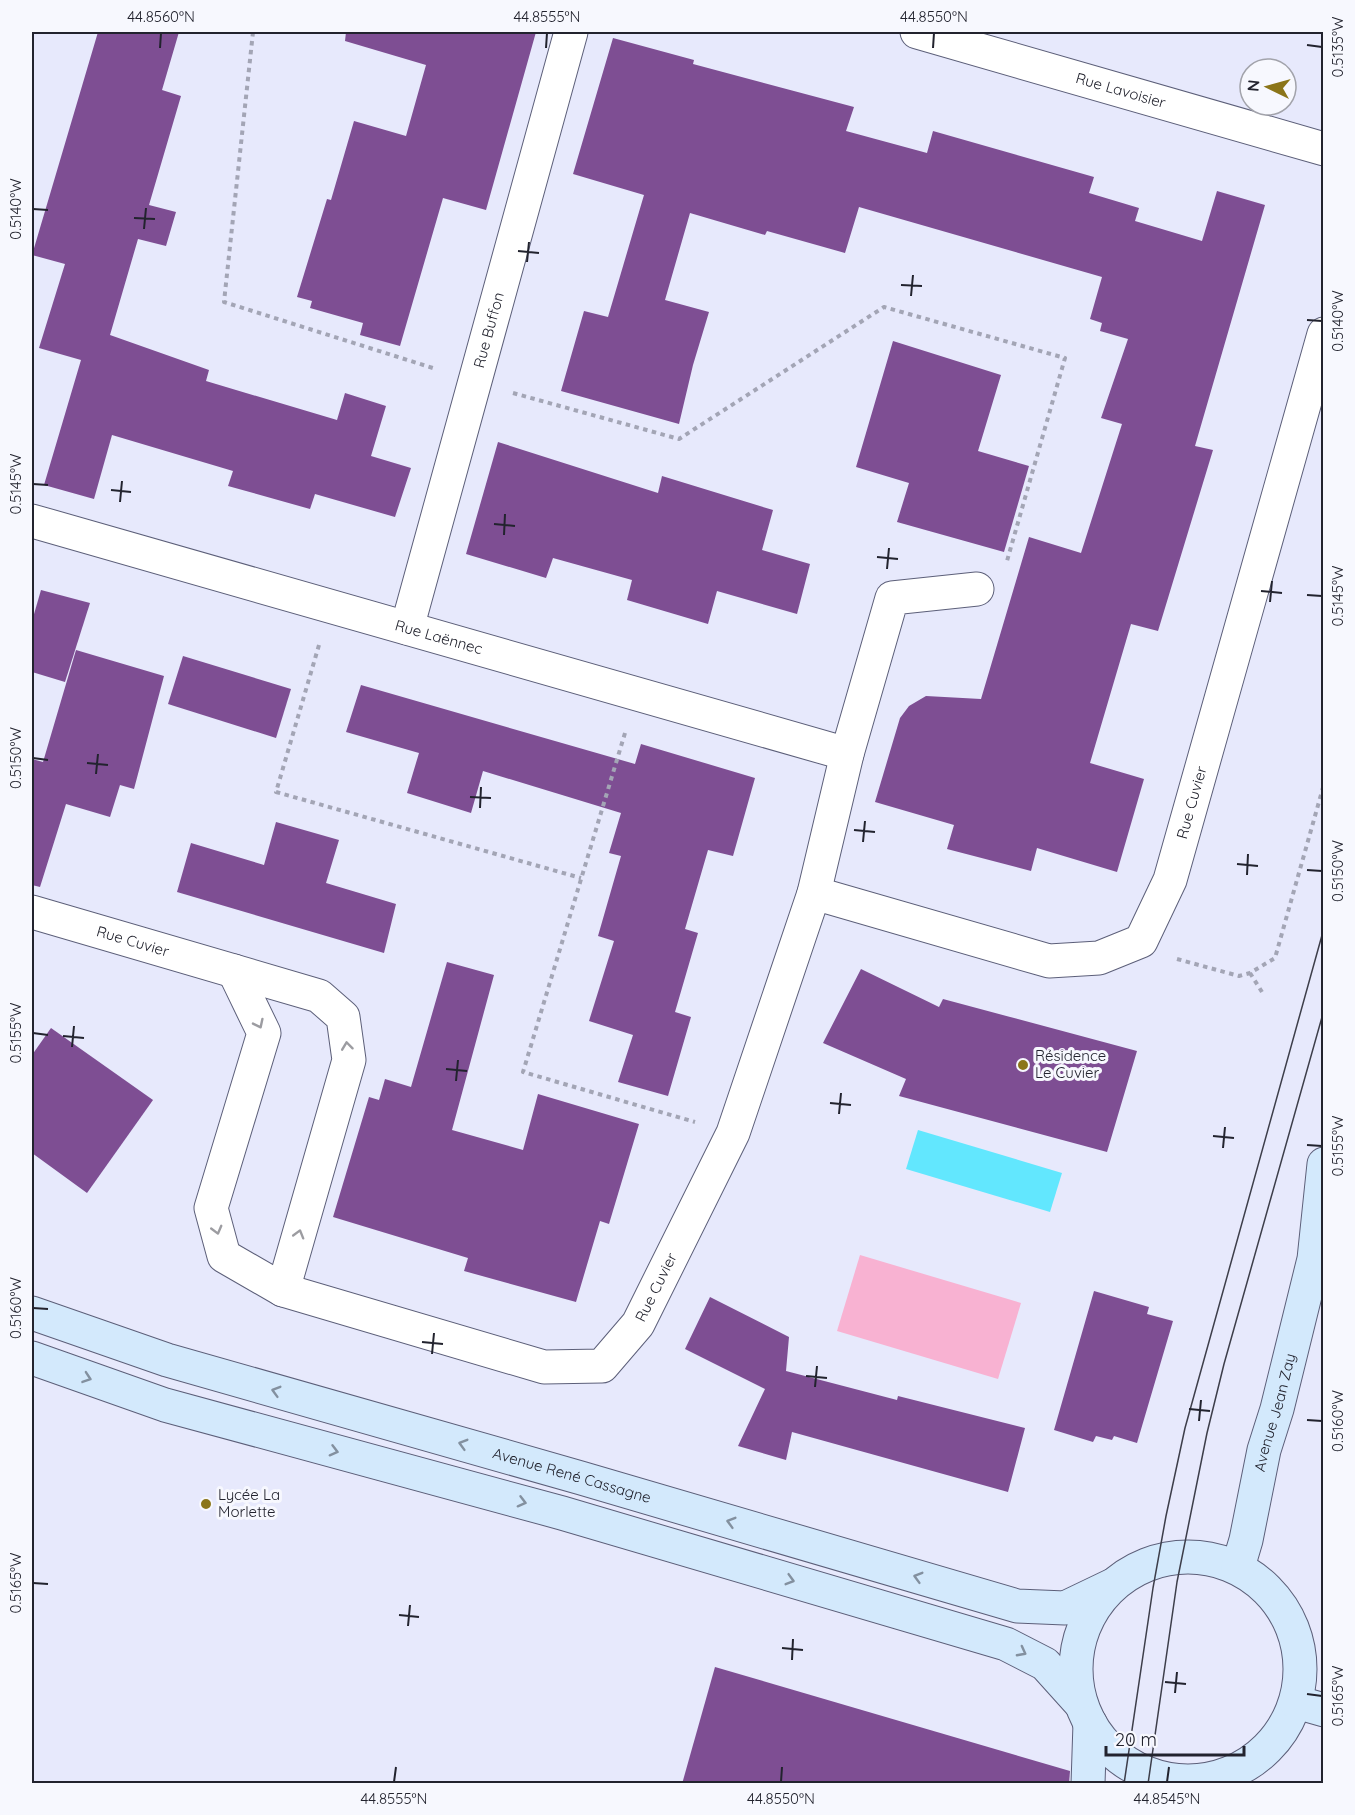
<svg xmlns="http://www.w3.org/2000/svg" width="1355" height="1815" viewBox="0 0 1355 1815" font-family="Quicksand,sans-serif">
<rect width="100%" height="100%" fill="#e7e9fc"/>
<!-- green -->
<polygon fill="#f8b2d2" points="860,1255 1021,1303 998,1379 837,1331"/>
<!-- water -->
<polygon fill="#62e7fe" points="918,1130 1062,1173 1050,1212 906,1169"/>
<!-- building -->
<g fill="#7e4e93">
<polygon points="98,32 179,32 162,90 181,96 149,205 176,212 166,246 138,239 110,335 209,370 206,381 337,420 345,393 386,406 371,456 411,468 395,517 315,494 310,509 228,486 233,471 112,435 94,499 44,485 81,360 39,348 65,264 32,255"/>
<polygon points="346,32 536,32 486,210 443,198 400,346 360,335 363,323 310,308 312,301 297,297 327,199 331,200 354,121 406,136 426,65 345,41"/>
<polygon points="613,38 694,60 693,64 854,107 846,131 927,153 933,131 1094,177 1089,193 1139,208 1135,221 1202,241 1217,191 1265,205 1195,446 1213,450 1158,631 1131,624 1090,763 1144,779 1117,872 1037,848 1031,871 947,849 954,825 875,802 900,718 909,706 926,696 981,699 1029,537 1081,553 1122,424 1101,418 1128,339 1100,331 1102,323 1090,319 1102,277 859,207 845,253 767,231 765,235 690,213 665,300 709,312 693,365 679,424 561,391 584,311 608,317 644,195 573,174"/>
<polygon points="893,341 1001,375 978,451 1029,466 1004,552 897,522 909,483 856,467"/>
<polygon points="498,442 658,493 662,476 773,510 762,550 810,564 797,614 717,591 708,624 627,600 632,580 553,558 546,578 466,554"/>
<polygon points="41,590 90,603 65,682 32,672 32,621"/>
<polygon points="76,650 164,676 134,789 120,785 110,817 66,804 40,887 32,885 32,759 43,762"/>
<polygon points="183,656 291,689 276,738 168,704"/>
<polygon points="361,685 635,764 641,744 755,778 733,856 708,850 685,929 698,933 675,1012 691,1017 668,1096 618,1082 633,1035 589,1021 614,941 598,936 621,856 609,853 621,813 483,771 471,813 407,793 419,753 346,732"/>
<polygon points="276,822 339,840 326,883 396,904 384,953 177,892 191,843 264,865"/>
<polygon points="447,962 494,975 452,1130 523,1150 538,1094 639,1124 609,1224 600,1221 576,1302 464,1271 468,1258 333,1217 369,1097 379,1100 385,1079 411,1087"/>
<polygon points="861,969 939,1007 943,999 1137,1051 1107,1152 899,1096 906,1079 823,1043"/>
<polygon points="51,1028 153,1100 87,1193 32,1153 32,1055"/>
<polygon points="1094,1291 1149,1307 1147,1314 1173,1321 1137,1443 1114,1436 1112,1440 1096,1436 1093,1442 1054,1430"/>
<polygon points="710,1297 789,1337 786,1371 897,1400 898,1396 1025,1428 1008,1492 792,1432 786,1460 738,1446 765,1389 685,1349"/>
<polygon points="715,1667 1070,1771 1069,1784 682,1784"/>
</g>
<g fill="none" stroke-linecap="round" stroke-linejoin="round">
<!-- street casing -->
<g stroke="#5c5f79" stroke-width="35">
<g id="street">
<path id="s1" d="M917,32L1324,149"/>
<path id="s2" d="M32,521L847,754"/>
<path id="s3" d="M407,628L571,32"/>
<path id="s4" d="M814,893L1049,961L1099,958L1141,941L1170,880L1324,334"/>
<path id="s5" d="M32,912L319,996L343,1017L349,1060L283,1290"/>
<path id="s6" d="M234,971L264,1033L211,1208L224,1256L283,1290L544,1367L602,1366L638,1324L733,1133L814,893L847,754L892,598L977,589"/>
</g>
</g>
<!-- secondary casing -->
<g stroke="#5c5f79" stroke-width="35">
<g id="secondary">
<path id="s7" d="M32,1313L167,1360L581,1478L1017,1606L1065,1608L1113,1585"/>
<polyline points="32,1358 165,1405 562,1513 1006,1644 1045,1664 1081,1704"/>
<circle cx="1188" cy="1669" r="112"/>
<path id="s8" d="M1238,1567L1246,1540L1264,1450L1277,1409L1314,1259L1324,1164"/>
<polyline points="1296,1702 1324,1710"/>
<polyline points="1088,1784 1090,1723"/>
</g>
</g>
<!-- path -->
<g stroke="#a3a5b5" stroke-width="4" stroke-dasharray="4.5 4.5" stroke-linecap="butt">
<polyline points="253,32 224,302 436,369"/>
<polyline points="513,393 679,439 884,307 1065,358 1007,561"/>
<polyline points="319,645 276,792 581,878"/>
<polyline points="625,733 523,1072 695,1122"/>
<polyline points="1177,959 1239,976 1250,973 1275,958 1324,784"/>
<polyline points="1250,973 1262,992"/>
</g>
<!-- street -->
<use href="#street" stroke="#fff" stroke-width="33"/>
<!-- secondary -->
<use href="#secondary" stroke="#d3e9fc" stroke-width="33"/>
<!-- tram -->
<g stroke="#3d3e4a" stroke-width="1.5">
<polyline points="1124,1784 1153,1588 1166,1516 1185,1428 1324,928"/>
<polyline points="1148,1784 1177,1582 1207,1433 1224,1364 1324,1010"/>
</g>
</g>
<!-- one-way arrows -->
<defs><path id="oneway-chevron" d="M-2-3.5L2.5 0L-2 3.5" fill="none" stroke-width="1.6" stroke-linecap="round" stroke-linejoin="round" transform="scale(1.5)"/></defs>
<g stroke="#9c9ca1">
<use href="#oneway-chevron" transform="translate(259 1024) rotate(64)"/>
<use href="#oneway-chevron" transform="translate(347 1046) rotate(-97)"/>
<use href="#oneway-chevron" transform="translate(217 1230) rotate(75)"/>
<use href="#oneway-chevron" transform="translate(299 1234) rotate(-74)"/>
</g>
<g stroke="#83909f">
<use href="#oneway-chevron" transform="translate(87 1378) rotate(19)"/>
<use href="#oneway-chevron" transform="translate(276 1391) rotate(-164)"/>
<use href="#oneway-chevron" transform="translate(463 1444) rotate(-164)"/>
<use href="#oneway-chevron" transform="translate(334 1451) rotate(15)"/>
<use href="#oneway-chevron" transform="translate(522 1502) rotate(15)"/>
<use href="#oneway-chevron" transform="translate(731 1522) rotate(-164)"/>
<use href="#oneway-chevron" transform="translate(918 1577) rotate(-164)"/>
<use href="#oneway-chevron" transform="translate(790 1580) rotate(16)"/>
<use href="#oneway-chevron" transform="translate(1022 1652) rotate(28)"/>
</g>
<!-- ticks -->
<path fill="none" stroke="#22232e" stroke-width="2" d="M1307,45L1322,47M160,48L161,33M546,48L547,33M933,48L934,33M33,209L48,210M134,218L155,219M144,229L146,208M518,251L539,253M527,262L529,242M901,285L922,286M911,296L913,275M1307,320L1322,321M33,484L48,485M111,490L131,492M120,502L122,481M494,524L515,526M504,535L505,514M877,557L898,559M887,569L889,548M1261,591L1282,593M1307,595L1322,596M1270,602L1272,581M33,758L48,760M87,763L108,765M96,774L98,754M470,797L491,798M480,808L481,787M854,830L875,832M863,842L865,821M1237,864L1258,866M1307,870L1322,871M1247,875L1248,854M33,1033L48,1035M63,1036L84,1038M72,1047L74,1026M446,1069L467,1071M456,1081L458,1060M830,1103L851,1105M839,1114L841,1093M1213,1136L1234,1138M1307,1145L1322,1146M1223,1148L1225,1127M33,1308L48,1309M422,1342L443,1344M432,1354L434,1333M806,1376L827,1378M815,1387L817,1366M1189,1409L1210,1411M1307,1420L1322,1421M1199,1421L1201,1400M33,1583L48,1584M399,1615L419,1617M408,1626L410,1605M782,1648L803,1650M792,1660L793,1639M1165,1682L1186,1684M1175,1693L1177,1672M1307,1694L1322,1696M394,1782L396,1767M781,1782L782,1767M1167,1782L1169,1767"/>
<!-- markers -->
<g fill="#8b7519" stroke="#f7f8fe" stroke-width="2">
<circle cx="1023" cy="1065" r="6"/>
<circle cx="206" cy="1504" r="6"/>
</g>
<g text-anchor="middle" stroke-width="6" stroke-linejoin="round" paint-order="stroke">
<!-- street labels -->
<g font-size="15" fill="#22232e" stroke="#f7f8fe">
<text dy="5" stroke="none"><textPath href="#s1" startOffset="212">Rue Lavoisier</textPath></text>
<text dy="5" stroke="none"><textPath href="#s3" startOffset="309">Rue Buffon</textPath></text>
<text dy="5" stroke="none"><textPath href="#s2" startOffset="423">Rue Laënnec</textPath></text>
<text dy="5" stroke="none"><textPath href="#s4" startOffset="488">Rue Cuvier</textPath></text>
<text dy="5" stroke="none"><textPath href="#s5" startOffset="105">Rue Cuvier</textPath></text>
<text dy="5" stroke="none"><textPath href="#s6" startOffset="796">Rue Cuvier</textPath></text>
<text dy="5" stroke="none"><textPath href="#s8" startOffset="159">Avenue Jean Zay</textPath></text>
<text dy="5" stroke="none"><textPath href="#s7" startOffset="564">Avenue René Cassagne</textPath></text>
</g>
<!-- poi labels -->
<g font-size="15" fill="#22232e" stroke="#f7f8fe" text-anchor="start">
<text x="1035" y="1061">Résidence<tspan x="1035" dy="17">Le Cuvier</tspan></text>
<text x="218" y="1500">Lycée La<tspan x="218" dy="17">Morlette</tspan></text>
</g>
</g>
<!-- border -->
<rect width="1355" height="1815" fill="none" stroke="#f7f8fe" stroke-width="66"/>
<!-- north arrow -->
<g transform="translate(1268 87) rotate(275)"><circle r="28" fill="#f7f8fe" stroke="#a2a3ab" stroke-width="1.5"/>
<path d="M0-4.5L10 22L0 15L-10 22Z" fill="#8b7519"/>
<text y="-9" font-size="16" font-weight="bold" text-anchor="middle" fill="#22232e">N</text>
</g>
<!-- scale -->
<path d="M1106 1746v9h138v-9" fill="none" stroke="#22232e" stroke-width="3"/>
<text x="1115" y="1746" font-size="18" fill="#22232e" stroke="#f7f8fe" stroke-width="4.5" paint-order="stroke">20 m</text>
<rect x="33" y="33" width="1289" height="1749" fill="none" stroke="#22232e" stroke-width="2"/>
<g font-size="15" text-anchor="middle" fill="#22232e">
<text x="161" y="22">44.8560°N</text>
<text x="547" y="22">44.8555°N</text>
<text x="934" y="22">44.8550°N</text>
<text transform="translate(1338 47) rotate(-90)" y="5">0.5135°W</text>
<text transform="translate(16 209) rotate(-90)" y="5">0.5140°W</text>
<text transform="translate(1338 321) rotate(-90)" y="5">0.5140°W</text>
<text transform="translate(16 484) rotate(-90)" y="5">0.5145°W</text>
<text transform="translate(1338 596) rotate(-90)" y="5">0.5145°W</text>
<text transform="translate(16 758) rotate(-90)" y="5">0.5150°W</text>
<text transform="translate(1338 871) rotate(-90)" y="5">0.5150°W</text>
<text transform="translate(16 1033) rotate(-90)" y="5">0.5155°W</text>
<text transform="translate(1338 1146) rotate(-90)" y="5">0.5155°W</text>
<text transform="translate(16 1308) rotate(-90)" y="5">0.5160°W</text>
<text transform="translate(1338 1421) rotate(-90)" y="5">0.5160°W</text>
<text transform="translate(16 1583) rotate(-90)" y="5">0.5165°W</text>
<text transform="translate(1338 1696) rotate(-90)" y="5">0.5165°W</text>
<text x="394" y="1804">44.8555°N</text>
<text x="781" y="1804">44.8550°N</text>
<text x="1167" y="1804">44.8545°N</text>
</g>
</svg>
